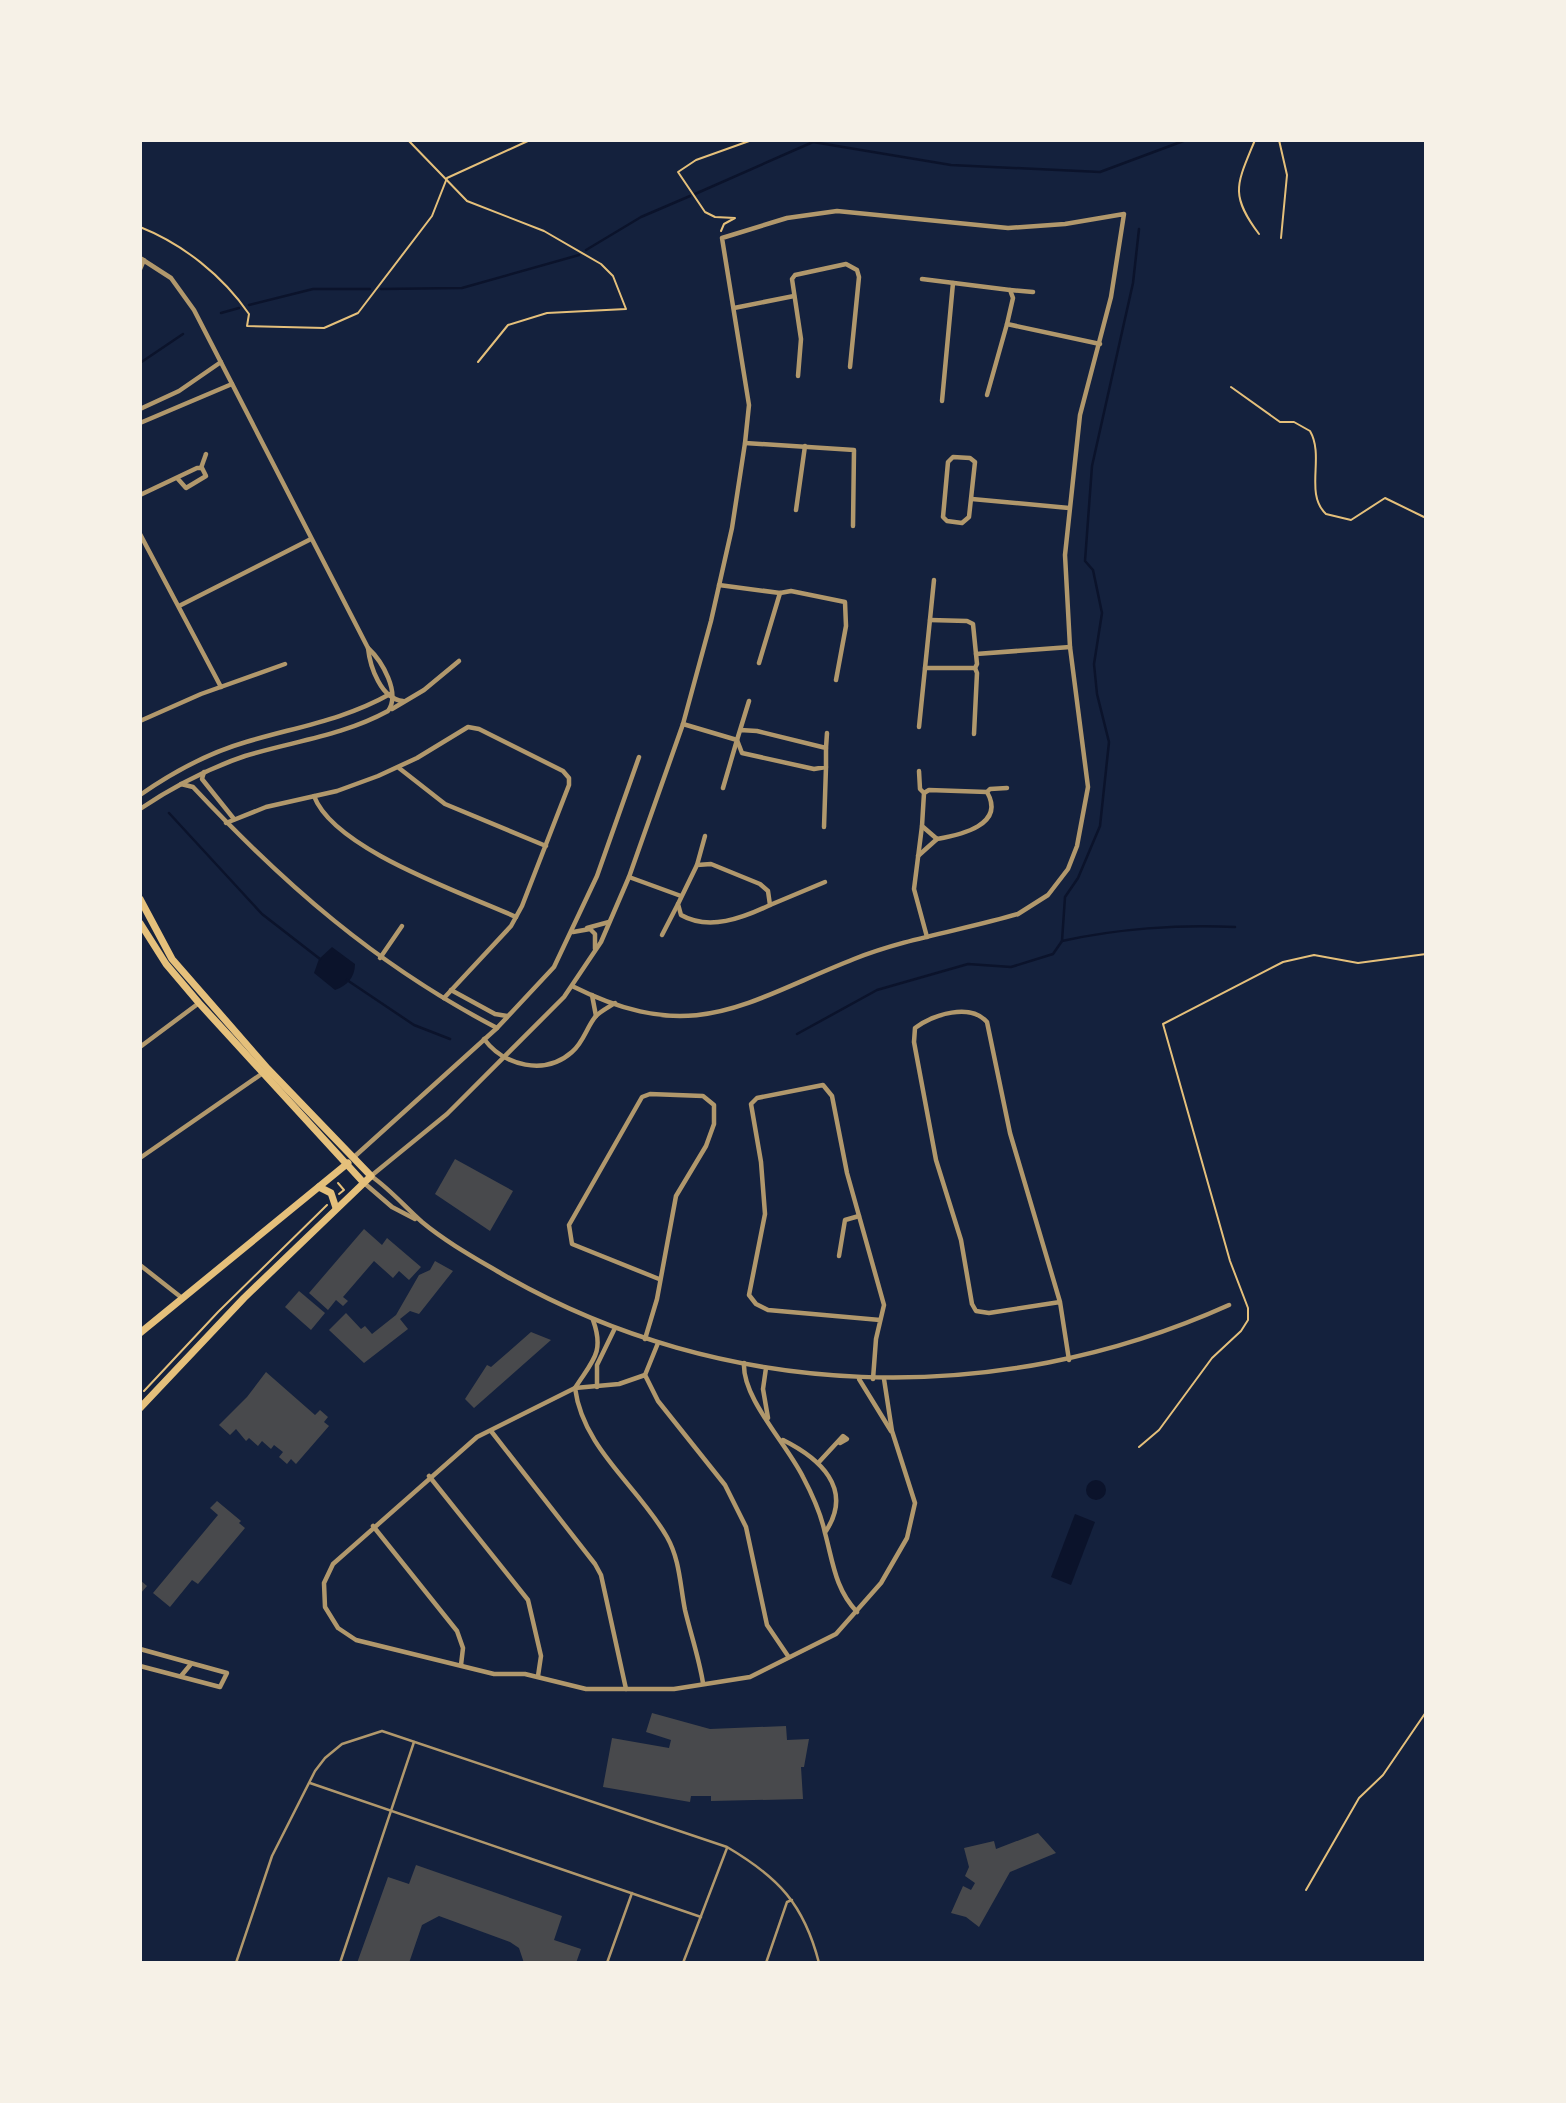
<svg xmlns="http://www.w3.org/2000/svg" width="1566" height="2103" viewBox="0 0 1566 2103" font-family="Poppins,sans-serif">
<rect width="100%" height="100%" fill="#14213d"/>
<!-- water -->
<g fill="#0b132b">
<path d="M332,947L355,964C355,977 347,986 335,990L314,973L319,959Z"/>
<circle cx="1096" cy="1490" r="10"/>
<polygon points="1075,1514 1095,1522 1071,1585 1051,1577"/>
</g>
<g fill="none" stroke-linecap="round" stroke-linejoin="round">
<!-- stream -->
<g stroke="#0b132b" stroke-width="2.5">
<polyline points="695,194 813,142 951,165 1100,172 1186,140"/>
<polyline points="586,250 641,217 690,196"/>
<polyline points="381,289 462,288 579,255"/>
<polyline points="249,305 313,289 370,289"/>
<polyline points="221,313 239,308"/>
<polyline points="140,363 183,334"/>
<polyline points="169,813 262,914 320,959"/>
<path d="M1062,941C1116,929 1179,924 1235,927"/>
<polyline points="347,980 414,1025 450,1039"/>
<polyline points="797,1034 877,990 968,964 1011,967 1053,954 1062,941 1065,897 1078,878 1100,826 1109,742 1097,694 1094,664 1102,613 1093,570 1085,561 1092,466 1133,283 1139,229"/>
</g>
</g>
<!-- building -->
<g fill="#48494c">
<polygon points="455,1159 513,1191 490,1231 435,1194"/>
<polygon points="364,1229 382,1245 387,1238 421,1267 409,1280 399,1271 393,1278 374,1261 343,1297 348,1301 343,1306 336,1300 328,1310 309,1293"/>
<polygon points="435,1261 453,1271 419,1314 410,1311 400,1319 408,1329 364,1363 329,1330 346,1313 361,1329 365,1326 372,1334 396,1315 419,1275 430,1270"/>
<polygon points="299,1291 325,1313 311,1330 285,1307"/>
<polygon points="531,1332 551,1340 474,1408 465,1399 487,1365 491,1367"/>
<polygon points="266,1372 315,1415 320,1410 328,1417 324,1422 329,1426 296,1464 291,1459 287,1464 279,1457 283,1452 274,1445 271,1449 262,1441 258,1446 249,1438 246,1441 236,1429 230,1435 219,1425 247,1397"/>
<polygon points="217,1501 241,1521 239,1523 245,1528 198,1584 192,1580 170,1607 153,1593 218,1515 210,1508"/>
<polygon points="140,1580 147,1586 140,1594"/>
<polygon points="652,1713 710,1729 786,1726 787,1740 809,1739 804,1767 801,1767 803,1799 711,1801 711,1796 691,1796 690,1802 603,1787 612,1738 669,1748 671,1740 646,1732"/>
<polygon points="1038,1833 1056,1853 1010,1872 979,1927 966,1917 951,1913 963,1886 971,1890 975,1883 965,1876 969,1867 964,1848 994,1841 996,1849"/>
<polygon points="416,1865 562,1916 554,1940 581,1949 576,1963 524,1963 519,1948 510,1942 439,1916 422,1925 409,1963 357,1963 388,1877 409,1884"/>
</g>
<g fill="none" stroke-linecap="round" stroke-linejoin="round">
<!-- path -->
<g stroke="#e5c07b" stroke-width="2">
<polyline points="408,140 467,201 544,231 601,264 613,276 626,309 547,313 508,325 478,362"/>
<path d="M1255,140C1237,184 1229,194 1259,234"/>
<polyline points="1279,140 1287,175 1281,238"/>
<path d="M140,227C183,244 223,276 249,314L247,326L324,328L358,313L432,216L447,178L530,140"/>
<polyline points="721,231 724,224 735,218 715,217 705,212 678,172 696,160 752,140"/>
<path d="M1231,387L1280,422H1294L1310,431C1325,457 1304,493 1326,514L1351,520L1385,498L1426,518"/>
<polyline points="338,1183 344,1190 339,1194"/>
<polyline points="144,1391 218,1312 327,1205"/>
<polyline points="1139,1447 1159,1430 1212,1358 1241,1331 1248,1320 1248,1308 1230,1261 1163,1024 1283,962 1314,955 1358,963 1426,954"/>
<polyline points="1306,1890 1359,1798 1383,1775 1426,1712"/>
</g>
<!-- service -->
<g stroke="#b1986c" stroke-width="2.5">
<polyline points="310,1783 701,1917"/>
<path d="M236,1963L272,1856L315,1771L325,1758L342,1744L382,1731L727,1847C778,1877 804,1904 819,1963"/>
<polyline points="340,1963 414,1742"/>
<polyline points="607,1963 632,1893"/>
<polyline points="683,1963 727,1848"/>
<polyline points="766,1963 787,1902 792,1900"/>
</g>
<!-- minor -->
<g stroke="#b1986c" stroke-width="4.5">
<path d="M140,258L171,278L194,310L368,648C382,661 401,693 388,711C342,736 294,741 245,756C207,769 174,786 140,809"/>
<polyline points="140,269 144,260"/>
<polyline points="922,279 1010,290 1013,298 1007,324 1100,344"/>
<polyline points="1010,290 1033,292"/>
<polyline points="734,308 794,296"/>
<polyline points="798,376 801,339 792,279 795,275 846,264 857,270 859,277 850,367"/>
<polyline points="987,395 1007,324"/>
<polyline points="942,401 953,283"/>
<polyline points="140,409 179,391 221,362"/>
<polyline points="140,423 232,384"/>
<polyline points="745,443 854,450 853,526"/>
<polygon points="953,457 970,458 975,462 969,517 962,523 947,521 943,517 948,462"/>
<polyline points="201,468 206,454"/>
<polyline points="140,495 197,468 202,468 206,476 186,488 178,479"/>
<polyline points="972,499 1069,508"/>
<polyline points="796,510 805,446"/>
<polyline points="140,534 221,687"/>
<polyline points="719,585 780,593 791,591 845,602 846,626 836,680"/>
<polyline points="179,606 311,539"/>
<path d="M368,648C370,667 381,699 403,701"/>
<polyline points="976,654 1070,647"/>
<polyline points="759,663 780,593"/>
<polyline points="925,668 975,668 977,664 973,624 967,621 930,620"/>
<polyline points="392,709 424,690 459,661"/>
<polyline points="140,721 201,694 285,664"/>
<polyline points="683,724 737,740 723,788"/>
<polyline points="919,727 934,580"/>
<polyline points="740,730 757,731 826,748 826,767 814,769 742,753 737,740 749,701"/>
<polyline points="974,734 977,673 975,668"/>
<polyline points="826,748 827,733"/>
<polyline points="399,768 445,804 546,846"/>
<path d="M919,771L920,789L924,793L922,826L937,839C960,835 1006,825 987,792"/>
<polyline points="204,772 202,779 234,819"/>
<path d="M181,784L193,787C285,885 376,965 497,1028"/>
<polyline points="924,793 929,790 987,792 990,789 1007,788"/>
<path d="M140,795C173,772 208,753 246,742C296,727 344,720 390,694"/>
<path d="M314,796C334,850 466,894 516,917"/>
<polyline points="226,823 266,807 337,791 378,776 417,758 468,727 479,729 563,771 569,778 569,785 522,906 511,926 444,998"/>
<polyline points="922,826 914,889 927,937"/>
<polyline points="824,827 826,767"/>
<polyline points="918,856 937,839"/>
<path d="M711,864L760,884L768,891L770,905C743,918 709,931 681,915L678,904L697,865Z"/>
<polyline points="697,865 705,836"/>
<polyline points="629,877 681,896"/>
<polyline points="770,905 825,882"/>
<polyline points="587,928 609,922"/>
<polyline points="573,932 590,929 595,934 595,949"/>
<polyline points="662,935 678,904"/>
<polyline points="380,958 402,926"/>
<path d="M572,986C694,1047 743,1003 854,959C907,938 964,930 1018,914L1048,895L1068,869L1077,846L1088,787L1070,647L1065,555L1080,415L1111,297L1124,214L1065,224L1008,228L837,211L787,218L722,238L749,405L745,443L732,528L711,621L683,724L629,877L601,942L564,997L447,1114L371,1176C390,1189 405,1207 422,1222C446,1242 475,1258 502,1274C724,1402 996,1410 1229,1305"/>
<polyline points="451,990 495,1014 507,1016"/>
<polyline points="592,995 596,1016"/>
<path d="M484,1039C504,1066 545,1076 572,1052C584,1042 587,1026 596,1016C601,1011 609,1007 615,1003"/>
<polyline points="140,1047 199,1003"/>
<polyline points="354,1157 497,1028 554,967 597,876 639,757"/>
<polyline points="140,1158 263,1073"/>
<polyline points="363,1182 392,1207 415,1219"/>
<polyline points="839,1256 845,1220 859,1216"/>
<polyline points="140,1265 182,1298"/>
<path d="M1060,1302L989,1313L976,1311L972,1304L961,1240L936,1160L914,1042L915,1028C934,1014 970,1003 987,1022L1010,1133L1060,1302L1069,1360"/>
<path d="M593,1320C605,1353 592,1361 575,1388C583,1449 638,1486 667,1537C680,1560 680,1585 685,1610C691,1635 699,1658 703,1683"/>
<polyline points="645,1339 657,1299 676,1196 706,1146 714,1124 714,1105 703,1096 650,1094 642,1097 569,1225 572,1244 659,1279"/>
<polyline points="658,1343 645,1375 658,1401 725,1485 746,1527 767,1625 788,1656"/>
<path d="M744,1363C742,1398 786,1443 803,1477C812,1494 821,1514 825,1533C833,1562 835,1589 857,1612"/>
<polyline points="766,1368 763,1389 768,1418"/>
<polyline points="645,1375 619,1384 575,1388 477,1437 333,1564 324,1583 325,1607 338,1628 356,1640 494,1674 525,1674 586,1689 674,1689 750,1677 836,1634 881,1583 907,1538 915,1503 892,1431 884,1379"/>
<polyline points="859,1379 891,1431"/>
<polyline points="873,1379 876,1339 884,1305 847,1173 832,1096 823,1085 757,1098 751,1104 761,1162 765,1214 749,1295 756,1304 768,1310 880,1320"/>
<polyline points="597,1387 597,1365 615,1328"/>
<polyline points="491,1431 595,1564 601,1575 626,1689"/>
<path d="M783,1440C819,1458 854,1488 826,1531"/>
<polyline points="819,1462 843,1436 847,1439 840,1443"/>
<polyline points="429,1476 528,1600 541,1656 538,1676"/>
<polyline points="373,1526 457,1631 463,1648 461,1665"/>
<polyline points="140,1649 227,1673 220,1687 140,1666"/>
<polyline points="181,1676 191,1664"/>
</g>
<!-- secondary -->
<g stroke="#e5c07b" stroke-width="7">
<polyline points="140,899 172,959 268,1069 371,1176 244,1298 140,1408"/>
<polyline points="140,923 166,964 199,1003 363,1182"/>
<polyline points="319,1187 331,1193 336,1208"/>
<polyline points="140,1333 348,1163"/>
</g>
</g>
<!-- border -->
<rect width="1566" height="2103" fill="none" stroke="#f6f1e7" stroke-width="284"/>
</svg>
